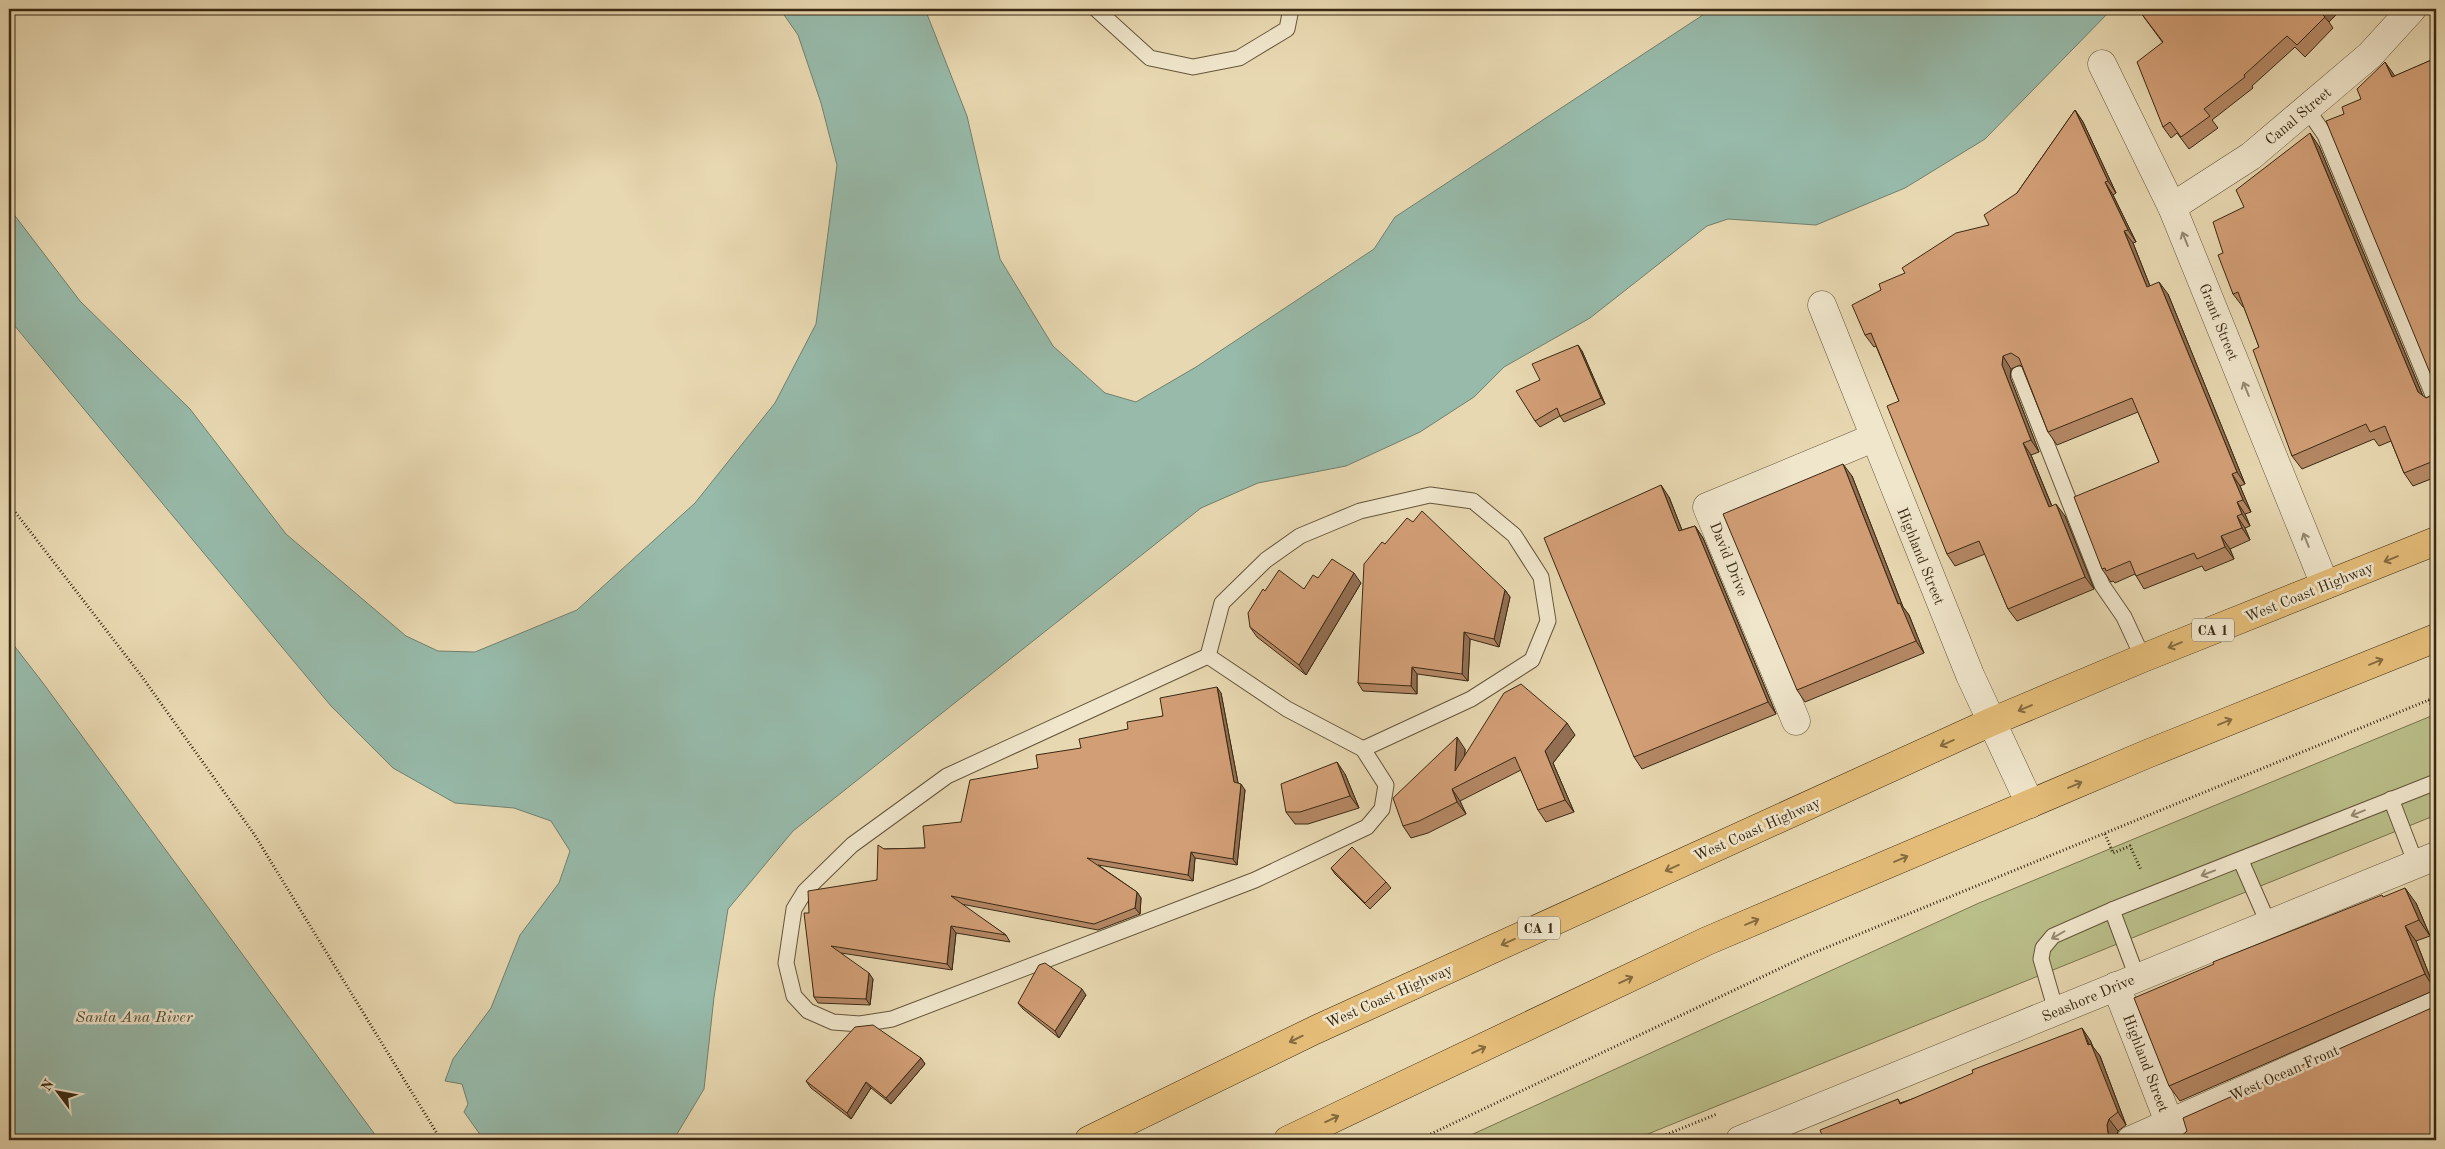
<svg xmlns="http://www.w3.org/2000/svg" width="2445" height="1149" viewBox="0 0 2445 1149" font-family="'Old Standard TT',serif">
<rect width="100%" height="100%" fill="#e8d8b1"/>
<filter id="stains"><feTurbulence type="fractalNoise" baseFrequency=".004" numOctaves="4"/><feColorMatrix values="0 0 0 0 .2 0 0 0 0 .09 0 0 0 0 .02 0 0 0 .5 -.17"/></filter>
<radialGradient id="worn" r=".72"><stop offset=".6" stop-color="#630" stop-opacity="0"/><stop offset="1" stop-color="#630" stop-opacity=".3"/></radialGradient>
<!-- green -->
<polygon fill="#babe89" stroke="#7a744e" points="2436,714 2436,815 1633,1140 1460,1140 1979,903"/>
<!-- water -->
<g fill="#97baaa" stroke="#71806e">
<polygon points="780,9 925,9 967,116 1000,259 1053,346 1105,393 1136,402 1196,367 1374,249 1395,217 1712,9 2112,9 1985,139 1905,188 1816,225 1728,219 1707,226 1590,318 1504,367 1474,397 1420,432 1346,466 1258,483 1201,508 793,831 728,909 714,997 704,1089 677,1134 670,1140 484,1140 464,1112 468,1104 462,1084 445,1081 453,1059 491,1008 520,935 559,883 570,851 551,821 514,808 455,803 393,768 331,706 9,319 9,208 80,301 190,409 286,534 406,636 438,651 475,652 577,610 695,503 775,403 816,324 837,165 821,103 798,35"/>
<polygon points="9,639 43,683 379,1140 9,1140"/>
</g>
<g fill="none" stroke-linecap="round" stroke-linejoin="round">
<!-- lane casing -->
<g stroke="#65553a" stroke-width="17">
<g id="lane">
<polyline points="1096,9 1150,58 1193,67 1239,58 1287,29 1291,9"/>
<polyline points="2307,109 2325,135 2436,402"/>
<polyline points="2019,374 2102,585 2124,617 2143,658"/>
<polygon points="1208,656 1287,709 1363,749 1386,785 1382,809 1367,827 1255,880 892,1019 860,1024 833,1022 808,1011 794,996 786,963 794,909 805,891 852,845 947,776"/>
<polyline points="1208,656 1222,603 1266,560 1300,536 1360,511 1430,495 1473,501 1514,535 1541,577 1548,621 1532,660 1471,699 1363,749"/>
<polyline points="2391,799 2416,864"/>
<polyline points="2241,861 2269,925"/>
<polyline points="2112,910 2137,977"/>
<polyline points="2056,1011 2041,959 2043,948 2053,936 2112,910 2436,782"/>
</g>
</g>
<!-- street casing -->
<g stroke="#65553a" stroke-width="29">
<g id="street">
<polyline points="2102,64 2172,207 2325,585"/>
<polyline points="2172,207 2251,156 2370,55 2412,9"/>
<polyline points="1822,305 1970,675 2030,804"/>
<polyline points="1796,721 1707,507 1873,438"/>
<polyline points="2116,986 2176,1140"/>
<polyline points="1740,1140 2436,856"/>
<polyline points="2131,1140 2436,1005"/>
</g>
</g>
<!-- highway casing -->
<g stroke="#392913" stroke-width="29">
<g id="highway">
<polyline points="1089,1140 1315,1030 1991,722 2143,658 2436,541"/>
<polyline points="1288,1140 1707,941 2147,754 2436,638"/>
</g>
</g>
<!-- path -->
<g stroke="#392913" stroke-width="3" stroke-dasharray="1 2.5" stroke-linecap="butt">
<polyline points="9,504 140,674 254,834 441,1140"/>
<polyline points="2429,700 2436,716"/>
<polyline points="2105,834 2113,853 2130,846 2141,870"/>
<polyline points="1418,1140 1806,956 2436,697"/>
<polyline points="1653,1140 1717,1114"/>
</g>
<!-- lane -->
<use href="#lane" stroke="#f0e6cc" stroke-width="15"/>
<!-- street -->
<use href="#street" stroke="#f0e6cc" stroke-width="28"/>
<!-- highway -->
<use href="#highway" stroke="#e4bc78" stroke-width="28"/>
</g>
<!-- wall -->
<g fill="#b58865" stroke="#392913">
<polygon points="2138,9 2342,9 2329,22 2333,28 2305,57 2295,47 2252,86 2253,88 2212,120 2218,128 2189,149 2177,133 2171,138 2163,127 2163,43"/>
<polygon points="2436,58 2436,477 2413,486 2404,473 2391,441 2379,446 2374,439 2302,469 2292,456 2259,347 2244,307 2243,307 2233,294 2223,253 2244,207 2319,146 2423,396 2426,398 2434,394 2435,385 2344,114 2361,99 2395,76"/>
<polygon points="2075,110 2083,122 2116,193 2113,195 2136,242 2133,243 2150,286 2168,294 2245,484 2240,486 2251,512 2245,514 2250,526 2245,528 2250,540 2230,549 2234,559 2205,571 2202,566 2144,589 2135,574 2115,583 2113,581 2111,582 2102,569 2159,462 2138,412 2057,445 2048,432 2022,367 2020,365 2011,369 2010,377 2039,452 2031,455 2052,506 2065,516 2094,589 2017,621 2008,609 1985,554 1955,566 1947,554 1899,401 1876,346 1874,347 1865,335 1881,290 1905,273 1989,225 2017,193"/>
<polygon points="1582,351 1605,404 1564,422 1560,416 1540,427 1535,421 1540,380"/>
<polygon points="1852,476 1903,607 1909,615 1924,653 1805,702 1797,690"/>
<polygon points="1669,497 1682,530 1695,526 1703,538 1776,714 1642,769 1634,757"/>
<polygon points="1385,544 1505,590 1510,597 1499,647 1470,639 1468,681 1417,674 1417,694 1363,691 1358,683"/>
<polygon points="1318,578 1361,583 1306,675 1257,637 1250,627 1265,591 1304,589"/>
<polygon points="1221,693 1238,783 1245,790 1237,865 1195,858 1193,881 1098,865 1137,892 1141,898 1140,914 1098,930 961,904 1006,935 1010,942 956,933 952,970 841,953 873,979 870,1005 818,1003 814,997 809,913 877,880 884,849 925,848 1038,768 1081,748"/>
<polygon points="1575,735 1553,763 1574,812 1546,822 1538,810 1521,770 1460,801 1466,814 1428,833 1411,838 1403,826 1465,749 1465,756"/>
<polygon points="1345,774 1359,808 1308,824 1295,824 1286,812"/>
<polygon points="1331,868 1386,882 1391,888 1370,909 1335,874"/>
<polygon points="2384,897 2416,903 2430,936 2416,941 2435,990 2180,1101 2169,1086"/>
<polygon points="1086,995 1059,1038 1023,1009 1018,1003"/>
<polygon points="2436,1006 2436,1140 2174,1140"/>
<polygon points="2090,1040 2093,1047 2100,1056 2126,1125 2118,1131 2116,1138 2116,1140 1824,1140 1898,1099 1900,1103"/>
<polygon points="921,1058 925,1064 891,1104 871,1088 851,1119 811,1088 806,1081"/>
</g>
<!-- shaded-wall -->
<g fill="#936f53" stroke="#392913">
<polygon points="2323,9 2342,9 2329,22 2320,12"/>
<polygon points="2385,62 2395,76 2392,77"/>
<polygon points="2075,110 2083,122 2116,193 2108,181"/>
<polygon points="2310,133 2319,146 2427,406 2418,392"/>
<polygon points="2105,182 2113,195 2136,242 2128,230"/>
<polygon points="2124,231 2133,243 2155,299 2147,287"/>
<polygon points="2159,282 2168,294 2245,484 2237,472"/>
<polygon points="1578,345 1582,351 1605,404 1601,398"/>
<polygon points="2003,356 2011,369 2010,377 2039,452 2031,440 2002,365"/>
<polygon points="2023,443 2031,455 2057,519 2049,507"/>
<polygon points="1843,464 1852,476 1903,607 1909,615 1924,653 1916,641 1898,604"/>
<polygon points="2232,474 2240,486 2251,512 2243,500"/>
<polygon points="1661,485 1669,497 1687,543 1679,531"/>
<polygon points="2237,502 2245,514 2250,526 2242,514"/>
<polygon points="2056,504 2065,516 2094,589 2085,577"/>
<polygon points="2237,516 2245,528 2250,540 2242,528"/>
<polygon points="1695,526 1703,538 1776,714 1768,702"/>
<polygon points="2221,536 2230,549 2234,559 2225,547"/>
<polygon points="1354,573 1361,583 1306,675 1299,665"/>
<polygon points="1505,590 1510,597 1499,647 1494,639"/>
<polygon points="1464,632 1470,639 1468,681 1462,674"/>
<polygon points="1412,667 1417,674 1417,694 1411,686"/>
<polygon points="1217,687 1221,693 1239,788 1234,782"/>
<polygon points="1567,723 1575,735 1553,763 1574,812 1565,800 1545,751"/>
<polygon points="1457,737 1465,749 1463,783 1455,771"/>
<polygon points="1337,762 1345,774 1359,808 1350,796"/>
<polygon points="1241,784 1245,790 1237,865 1233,859"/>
<polygon points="1452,789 1460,801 1466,814 1457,802"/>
<polygon points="1191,852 1195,858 1193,881 1188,875"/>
<polygon points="2405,888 2416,903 2430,936 2419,920"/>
<polygon points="1137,892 1141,898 1140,914 1135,908"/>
<polygon points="951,926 956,933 952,970 947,964"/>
<polygon points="2405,926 2416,941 2435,990 2425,974"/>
<polygon points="869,973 873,979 870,1005 866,999"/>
<polygon points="1082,989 1086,995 1059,1038 1055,1031"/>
<polygon points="2082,1028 2090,1040 2093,1047 2100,1056 2126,1125 2118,1112"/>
<polygon points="921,1058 925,1064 891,1104 886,1098"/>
<polygon points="866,1082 871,1088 851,1119 847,1113"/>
<polygon points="2109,1119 2118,1131 2116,1138 2116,1140 2113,1140 2108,1133 2107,1125"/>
</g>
<!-- building -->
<g fill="#d29e76" stroke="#392913">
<polygon points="2138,9 2323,9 2320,12 2325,17 2297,45 2287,36 2244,75 2245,77 2204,109 2210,116 2181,137 2170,122 2163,127 2137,62 2163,42"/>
<polygon points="2436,58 2436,460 2404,473 2385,426 2370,432 2366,424 2292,456 2253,350 2259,347 2238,292 2233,294 2218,255 2223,253 2213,222 2244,207 2236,190 2310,133 2418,392 2426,398 2434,394 2435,385 2326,121 2344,114 2342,107 2361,99 2357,89 2385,62 2392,77"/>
<polygon points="2075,110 2108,181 2105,182 2128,230 2124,231 2147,287 2159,282 2237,472 2232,474 2243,500 2237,502 2242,514 2237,516 2242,528 2221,536 2225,547 2197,559 2194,553 2136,576 2130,561 2106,571 2105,568 2102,569 2074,497 2159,462 2132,398 2048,432 2019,358 2011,353 2003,356 2002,365 2031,440 2023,443 2049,507 2056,504 2085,577 2008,609 1979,541 1947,554 1887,406 1899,401 1871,333 1865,335 1852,305 1881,290 1879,284 1905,273 1902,268 1956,233 1989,225 1984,215 2017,193"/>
<polygon points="1578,345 1601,398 1560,416 1557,408 1535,421 1516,391 1540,380 1532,364"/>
<polygon points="1843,464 1898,604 1900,603 1916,641 1797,690 1723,514"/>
<polygon points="1661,485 1679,531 1695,526 1768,702 1634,757 1544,538"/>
<polygon points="1422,511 1505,590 1494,639 1464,632 1462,674 1412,667 1411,686 1358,683 1364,564 1382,542 1385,544 1407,518 1413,522"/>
<polygon points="1332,559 1354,573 1299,665 1250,627 1248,613 1263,589 1265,591 1279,570 1304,589 1313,575 1318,578"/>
<polygon points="1521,684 1567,723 1545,751 1565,800 1538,810 1515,757 1452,789 1457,802 1419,821 1403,826 1393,798 1457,737 1455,771 1504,693"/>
<polygon points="1217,687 1234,782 1241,784 1233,859 1191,852 1188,875 1087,858 1137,892 1135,908 1094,924 951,896 1006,935 951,926 947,964 831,946 869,973 866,999 814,997 804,913 809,913 808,891 877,880 878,845 884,849 925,848 923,826 961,822 970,780 1038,768 1036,755 1081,748 1079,739 1128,729 1127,722 1163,716 1160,698"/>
<polygon points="1337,762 1350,796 1300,812 1286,812 1281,784"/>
<polygon points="1352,847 1386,882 1365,903 1331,868"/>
<polygon points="2405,888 2419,920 2405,926 2425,974 2169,1086 2134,998 2214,964 2213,962 2382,895 2383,897"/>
<polygon points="1045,963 1082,989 1055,1031 1018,1003 1039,965"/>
<polygon points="2436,1006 2436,1136 2425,1140 2174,1140 2179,1138 2187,1131 2183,1118"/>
<polygon points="873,1025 921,1058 886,1098 866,1082 847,1113 806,1081 855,1027"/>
<polygon points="2082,1028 2088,1045 2091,1044 2118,1112 2109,1119 2107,1125 2108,1133 2114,1140 1824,1140 1820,1130 1898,1099 1900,1104 1973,1073 1972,1070"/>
</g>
<!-- one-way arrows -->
<defs><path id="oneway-shaft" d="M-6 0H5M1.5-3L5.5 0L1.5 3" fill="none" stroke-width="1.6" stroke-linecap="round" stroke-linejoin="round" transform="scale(1.25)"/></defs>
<g stroke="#948870">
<use href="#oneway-shaft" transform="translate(2185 239) rotate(-112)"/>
<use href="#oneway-shaft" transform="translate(2246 389) rotate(-112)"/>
<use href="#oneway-shaft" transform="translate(2306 540) rotate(-112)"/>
<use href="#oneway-shaft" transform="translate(2358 813) rotate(158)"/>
<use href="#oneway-shaft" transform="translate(2208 873) rotate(159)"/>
<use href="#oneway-shaft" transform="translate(2058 935) rotate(150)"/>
</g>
<g stroke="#866b40">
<use href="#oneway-shaft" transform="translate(2391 559) rotate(158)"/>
<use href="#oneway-shaft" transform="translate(2175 645) rotate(158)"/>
<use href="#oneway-shaft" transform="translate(2376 662) rotate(-22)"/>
<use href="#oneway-shaft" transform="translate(2025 708) rotate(157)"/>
<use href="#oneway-shaft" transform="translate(2225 722) rotate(-22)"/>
<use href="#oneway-shaft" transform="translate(1947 743) rotate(156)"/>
<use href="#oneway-shaft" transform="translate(2075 785) rotate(-23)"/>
<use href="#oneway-shaft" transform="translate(1901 859) rotate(-23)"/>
<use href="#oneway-shaft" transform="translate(1672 868) rotate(156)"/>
<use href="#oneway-shaft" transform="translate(1752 922) rotate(-23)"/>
<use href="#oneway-shaft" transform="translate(1508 942) rotate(156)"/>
<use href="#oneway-shaft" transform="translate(1626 980) rotate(-25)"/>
<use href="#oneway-shaft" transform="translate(1296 1039) rotate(154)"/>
<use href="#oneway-shaft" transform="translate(1479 1050) rotate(-25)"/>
<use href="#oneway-shaft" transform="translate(1332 1119) rotate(-25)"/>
</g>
<g text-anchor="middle" stroke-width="5" stroke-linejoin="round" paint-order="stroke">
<!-- shield labels -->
<g fill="#f0e6cc" stroke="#70624a" stroke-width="1">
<rect x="2192" y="618.5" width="42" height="23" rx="4"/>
<rect x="1518" y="916.5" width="42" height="23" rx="4"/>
</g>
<g font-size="14" font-weight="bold" fill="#392913">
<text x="2213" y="635">CA 1</text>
<text x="1539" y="933">CA 1</text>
</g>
<!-- street labels -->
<g font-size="15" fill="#392913" stroke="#f0e6cc">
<text transform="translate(2298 116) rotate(-40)" y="5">Canal Street</text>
<text transform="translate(2219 322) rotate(68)" y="5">Grant Street</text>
<text transform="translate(1921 556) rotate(68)" y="5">Highland Street</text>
<text transform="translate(1729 559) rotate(68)" y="5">David Drive</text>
<text transform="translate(2309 592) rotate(-22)" y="5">West Coast Highway</text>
<text transform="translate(1757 829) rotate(-24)" y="5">West Coast Highway</text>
<text transform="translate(1389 996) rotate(-24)" y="5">West Coast Highway</text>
<text transform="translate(2088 998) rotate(-23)" y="5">Seashore Drive</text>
<text transform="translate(2146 1063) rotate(69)" y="5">Highland Street</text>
<text transform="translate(2284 1073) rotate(-24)" y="5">West Ocean Front</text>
</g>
<!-- water labels -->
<g font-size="16" font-style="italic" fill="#504d39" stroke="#f0e6cc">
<text x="134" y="1022">Santa Ana River</text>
</g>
</g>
<!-- margin -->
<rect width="2445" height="1149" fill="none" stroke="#e8d8b1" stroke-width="30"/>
<rect x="10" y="10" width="2425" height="1129" fill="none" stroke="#392913" stroke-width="2.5"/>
<rect x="15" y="15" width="2415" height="1119" fill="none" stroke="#392913"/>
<!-- north arrow -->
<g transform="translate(58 1092) rotate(302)" stroke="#f0e6cc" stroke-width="4" paint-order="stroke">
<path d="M0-4L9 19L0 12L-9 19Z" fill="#392913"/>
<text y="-8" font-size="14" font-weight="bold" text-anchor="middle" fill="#392913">N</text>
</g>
<rect width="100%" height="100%" filter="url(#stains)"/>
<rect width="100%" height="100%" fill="url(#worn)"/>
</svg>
